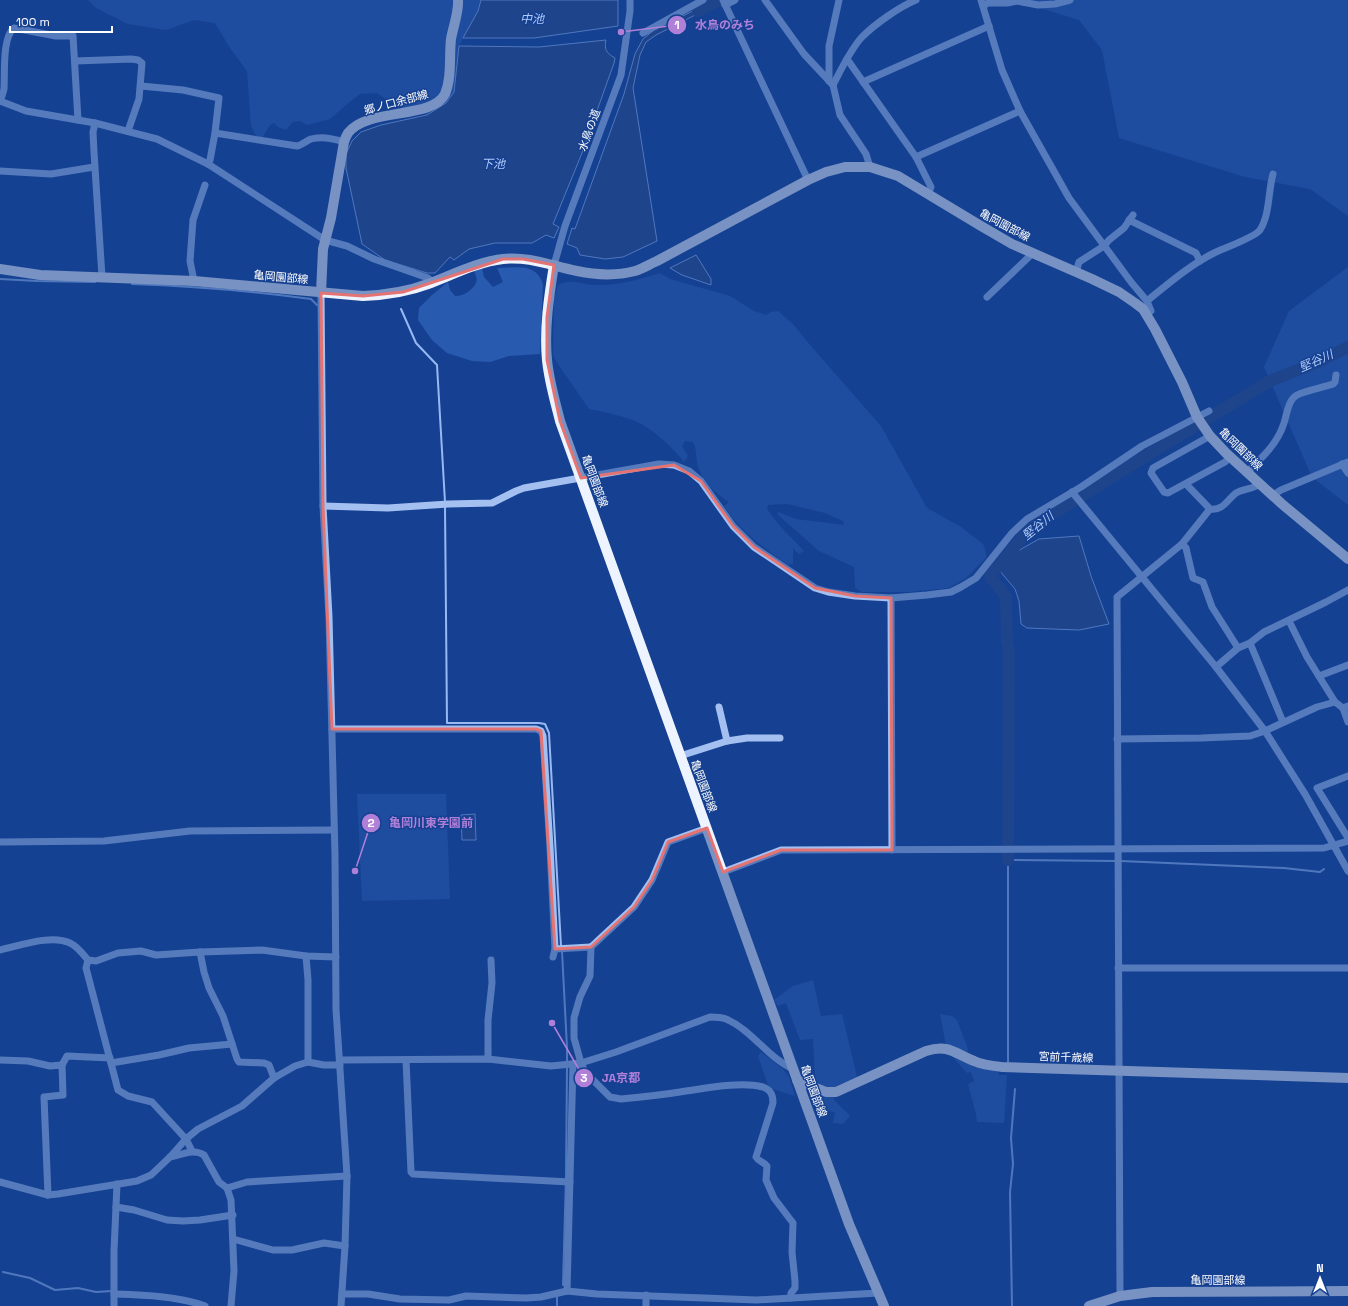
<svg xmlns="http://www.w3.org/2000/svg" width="1348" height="1306" viewBox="0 0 1348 1306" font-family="'Space Grotesk','Noto Sans JP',sans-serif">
<rect width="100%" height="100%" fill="#164192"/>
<!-- green -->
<g fill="#285ab0">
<path d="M88,0H481L478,11L459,46L454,92L446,103L427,115C409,110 392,104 377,93L360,94L346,105L330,119L307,125L300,121L293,122L286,130L278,127L274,123L270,125L262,138L256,136L251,126L247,71L230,48L215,23L194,20L166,30L128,24L96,8Z"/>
<polygon points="1014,0 1348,0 1348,216 1310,189 1245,177 1119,138 1102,50 1079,20"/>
<polygon points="1348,267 1348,505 1312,477 1264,367 1289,311"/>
<path d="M482,268L484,277L493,287L503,282L497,268C515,268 536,262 543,284L540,354L509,356L490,362L472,361L447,353L432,340L418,320L419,308L432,295L448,282L450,290L455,296C462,297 473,290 476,283C478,279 475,274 474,270Z"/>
<path d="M660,273L670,279L730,296L754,311L766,315L771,312L778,311L793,324L811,346L881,426L927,508L961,527L983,544L986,553V558L966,578L949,588L908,592H862L855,588L854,567L819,551L778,515V512L796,519L844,525L843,521L825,513L787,504L768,505L767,509L779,525L804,551L799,554L793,548V564L788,565C764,548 740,531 724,506L729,502C714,492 705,485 698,467C696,459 697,450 693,442L685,441L682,446L688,456L684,462C673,448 658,434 643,425C633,418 601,411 589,409L558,364L553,355L554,299L558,285C572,277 584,286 600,285C621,285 640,279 660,273Z"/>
<polygon points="357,794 446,794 450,899 362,901"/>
<polygon points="813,980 821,1016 842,1014 857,1077 836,1086 834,1100 850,1116 843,1124 833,1123 835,1113 817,1106 821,1085 815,1080 813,1039 800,1040 786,1003 778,1006 774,1000 793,986"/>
<polygon points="940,1014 952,1016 957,1020 968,1049 967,1053 966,1053 946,1046"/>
<polygon points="761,1052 783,1069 789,1077 795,1096 769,1088 758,1056"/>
<polygon points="951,1055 998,1070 999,1075 1007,1075 1004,1123 977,1122 976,1114 968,1084 974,1081 971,1072 967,1073"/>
</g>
<!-- water -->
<g fill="#284884" stroke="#96b9f3">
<polygon points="481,0 618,0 618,26 534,38 463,38 478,11"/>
<polygon points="697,9 699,13 656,35 646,42 640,55 633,88 657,241 623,257 605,259 580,255 577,248 567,244 572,228 575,229 624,94 635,54 643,39 654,30"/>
<path d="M606,40C604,49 606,53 615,58L614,63L582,153L553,224L559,227L554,238L546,235L532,243H495L469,249L454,260L450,257L435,273H427L385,260L362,244L346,168V154L352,141L361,132L381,125L427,115L446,103L454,92L459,46L539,47Z"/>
<polygon points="696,255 711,279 711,285 682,275 670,268"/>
<polygon points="1079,536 1091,576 1109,624 1079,630 1027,628 1021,624 1019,601 1015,589 999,570 1016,552 1039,539"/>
<polygon points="475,814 476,840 462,840 461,815"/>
</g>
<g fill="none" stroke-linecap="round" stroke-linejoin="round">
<!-- stream -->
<g stroke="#96b9f3" stroke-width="2">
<polyline points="0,279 37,281 95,282"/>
<path d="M132,284C192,286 251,291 311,299L317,305"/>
<polyline points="401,309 416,343 437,365 445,502"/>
<polyline points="445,507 447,723 539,723 545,724 549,733 561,946"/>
<polyline points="1121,861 1284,868 1320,872 1324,869"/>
<polyline points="562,951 567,1048 567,1061"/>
<polyline points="1008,1064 1008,860 1116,861"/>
<polyline points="3,1272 30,1278 55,1290 78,1288 96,1292 112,1291"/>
<polyline points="563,1285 566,1177 567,1068"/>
<polyline points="557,1296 557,1306"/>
<polyline points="1012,1306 1010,1192 1013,1164 1011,1138 1015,1089"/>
</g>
<!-- river -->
<g stroke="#284884" stroke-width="12">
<polyline points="698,11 720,0"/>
<polyline points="1008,860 1009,650 1007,640 1006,597 990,576 1027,532 1048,517 1151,453 1270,381 1318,362 1348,347"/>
</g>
<!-- minor -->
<g stroke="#a4c0f1" stroke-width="7">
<polyline points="723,0 808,180"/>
<polyline points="765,0 804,54 833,85 840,115 866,154 870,167"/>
<polyline points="981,0 1002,70 1020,111 1069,198 1131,282 1147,301 1151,311 1146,314"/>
<polyline points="725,5 735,0"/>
<polyline points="983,6 988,3 1007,3 1017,1 1038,5 1055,4 1070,0"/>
<polyline points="643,33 703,0"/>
<polyline points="847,59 916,157 931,187 928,194"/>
<polyline points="75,61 131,59 138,60 142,63 139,99 128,131"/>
<polyline points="829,81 829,46 839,0"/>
<polyline points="863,82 989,26"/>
<path d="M833,85C841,70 850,50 862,37C875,24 899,7 916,0"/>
<polyline points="141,86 183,90 219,98 215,133 210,160 208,164"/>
<polyline points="0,101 26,111 95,123 157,139 208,164 325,240 347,246 374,259 428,278 432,282"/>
<path d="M0,101C2,97 3,93 4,89C5,74 2,37 14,28L56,36H73L78,120"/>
<polyline points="95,123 93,132 94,152 102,277"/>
<path d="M215,133L297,146C302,145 306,141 311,139C321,136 335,139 344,142"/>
<polyline points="916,157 1020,111"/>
<polyline points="0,171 51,174 94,167"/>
<polyline points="1129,220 1196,253 1200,261"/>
<polyline points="554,265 565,226 621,75 630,11 630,0"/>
<polyline points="1076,272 1079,262 1104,246 1109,240 1124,228 1133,215"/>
<polyline points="194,281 190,261 193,220 205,185"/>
<polyline points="321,293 323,506 329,617 335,855 336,1009 347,1176 345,1246 341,1306"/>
<polyline points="987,297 1033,253"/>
<path d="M1147,301C1169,283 1191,264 1216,252C1225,248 1255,237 1260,230C1270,214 1268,192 1273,174"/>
<polyline points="1210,436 1153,468 1151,473 1164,492 1168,493 1225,462 1230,457"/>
<polyline points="1342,464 1348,473"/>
<path d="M1247,472C1262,458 1278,443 1284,423C1287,414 1288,400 1297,395C1304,391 1324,387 1333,384L1335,382L1336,375"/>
<polyline points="1186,484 1210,509"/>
<polyline points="1072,492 1216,667 1265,731 1305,794 1348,871"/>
<polyline points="1273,495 1281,490 1348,462"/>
<polyline points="323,506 388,508 448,504 492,503 516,491 524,488 659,464 674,465 689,471 701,481 733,526 754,547 815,588 828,592 855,596 891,598 927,595 951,592 961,587 976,578 1012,533 1027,519 1081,487 1142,446 1209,411"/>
<polyline points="1182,544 1186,548 1193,578 1203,582 1212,607 1238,648"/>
<polyline points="891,598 892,850"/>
<polyline points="1289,621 1307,657 1335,702"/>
<polyline points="1216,667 1238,648 1250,643"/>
<polyline points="1319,676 1348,665"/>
<polyline points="719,707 727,741"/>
<polyline points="1343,708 1348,722"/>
<polyline points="1283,722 1250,643 1264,632 1326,602 1348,590"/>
<polyline points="332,729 536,729 541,731 543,736 550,847 555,949"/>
<polyline points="1117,739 1201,738 1250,736 1265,731 1317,707 1335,702 1343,708 1348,706"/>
<polyline points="680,756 727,741 747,738 780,738"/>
<polyline points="1348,776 1317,788 1348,838"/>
<path d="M707,828L668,842L652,880L634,907L591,947L590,976L580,997L574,1018V1038L581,1063L585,1072L610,1097L621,1099C641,1097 660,1095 680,1092C703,1089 739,1081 763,1087C771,1090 773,1095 773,1103L756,1157C759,1162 764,1162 767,1166L766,1180L774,1198L793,1223L792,1252L795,1281V1288L791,1293V1298"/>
<polyline points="0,842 104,841 190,831 334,830"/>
<polyline points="723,872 781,850 1324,848 1348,841"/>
<path d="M0,950C19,946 51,934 70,943C77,946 83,954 88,960L96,961L118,953L141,951L156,955L200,952L262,950L306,956L336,957"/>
<polyline points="200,952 204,972 209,988 223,1016 237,1059 239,1062 264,1063 269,1065 274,1078"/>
<polyline points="306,956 308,980 308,1062"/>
<polyline points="553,957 555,949 591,947"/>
<polyline points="88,960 86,968 118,1090 128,1096 152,1102 186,1139 192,1151"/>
<polyline points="1118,968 1348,968"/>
<polyline points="488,1059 488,1020 492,983 491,960"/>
<polyline points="0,1060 28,1061 50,1066 62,1065"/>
<path d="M340,1060L488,1059L551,1066L581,1063L616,1052L710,1017C715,1017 721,1017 726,1019C752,1030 768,1058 793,1069"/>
<polyline points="406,1060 411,1172 413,1174 570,1182"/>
<polyline points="111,1063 159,1055 189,1048 232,1044"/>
<path d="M170,1157C182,1155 193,1148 204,1155L219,1182L227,1188L231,1200L234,1271L231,1306"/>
<polyline points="0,1182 48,1195 58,1194 137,1181 151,1175 170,1157 186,1139 198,1129 242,1106 274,1078 295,1066 308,1062 324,1065 340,1065"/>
<polyline points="227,1188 247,1182 347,1176"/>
<polyline points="48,1195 44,1097 63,1095 62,1065 67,1056 110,1058"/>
<polyline points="116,1207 134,1210 167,1220 183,1221 200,1220 233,1215"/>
<polyline points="233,1239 273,1250 292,1250 324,1243 345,1246"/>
<polyline points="567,1291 573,1064"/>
<path d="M114,1294C143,1295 178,1296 205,1306"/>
<polyline points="342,1294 368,1294 400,1299 449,1300 466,1296 526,1298 541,1297 567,1291 597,1294 757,1300 878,1293"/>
<path d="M1120,1296L1117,597L1182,544L1210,509C1223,511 1227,500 1236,493C1243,489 1253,489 1260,484"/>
<polyline points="114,1306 114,1251 117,1184"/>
<polyline points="646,1306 646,1295"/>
</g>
<!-- major -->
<g stroke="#edf3ff" stroke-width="10">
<path d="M554,265C549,296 544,329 547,360C549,381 555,401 560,421L849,1224L884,1306"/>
<path d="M0,269L40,275L194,281L363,296C385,295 407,292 428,284C452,275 477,262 503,259C529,256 552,266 577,271C596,275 616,276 635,271C642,269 650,264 657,261L808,180L826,172L845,167H870L898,176L981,226L1012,244L1092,279L1119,292L1135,303L1143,309L1155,329L1182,382L1197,417L1210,436L1226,453L1282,504L1348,559"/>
<path d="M321,293L323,249L331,218L344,142C345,139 346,136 348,133C368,107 432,120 445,94C452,77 449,57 451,39C453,27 459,12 458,0"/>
<path d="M797,1080L826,1092H836L926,1051C949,1044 954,1053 974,1061C983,1065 993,1066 1002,1067L1348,1078"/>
<polyline points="1089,1306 1120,1296 1152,1292 1348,1291"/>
</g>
</g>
<!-- marked area -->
<path d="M0 0H1348V1306H0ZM503,259H523L554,265L547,317V360L560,421L581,478L674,465L701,481L733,526L754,547L815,588L855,596L891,598L892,850H781L723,872L707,828L668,842L652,880L634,907L591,947L555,949L541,731L536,729H332L323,506L321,293L363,296L403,292Z" fill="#164192" fill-opacity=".55" fill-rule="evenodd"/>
<path fill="none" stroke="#e47373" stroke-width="3" stroke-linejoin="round" d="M503,259H523L554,265L547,317V360L560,421L581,478L674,465L701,481L733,526L754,547L815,588L855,596L891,598L892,850H781L723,872L707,828L668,842L652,880L634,907L591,947L555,949L541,731L536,729H332L323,506L321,293L363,296L403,292Z"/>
<g text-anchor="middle" stroke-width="3" stroke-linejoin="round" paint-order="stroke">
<!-- street labels -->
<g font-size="11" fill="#fff" stroke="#164192">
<text transform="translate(396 102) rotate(-15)" y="4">郷ノ口余部線</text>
<text transform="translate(589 130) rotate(-70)" y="4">水鳥の道</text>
<text transform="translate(1005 225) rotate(28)" y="4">亀岡園部線</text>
<text transform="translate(281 277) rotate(5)" y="4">亀岡園部線</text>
<text transform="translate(1241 449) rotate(44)" y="4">亀岡園部線</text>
<text transform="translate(595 481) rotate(70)" y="4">亀岡園部線</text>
<text transform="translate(704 786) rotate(70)" y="4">亀岡園部線</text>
<text transform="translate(1066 1057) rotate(2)" y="4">宮前千歳線</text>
<text transform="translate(814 1091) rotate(70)" y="4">亀岡園部線</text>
<text x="1218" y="1284">亀岡園部線</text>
</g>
<!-- water labels -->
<g font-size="12" font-style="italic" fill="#b0caf8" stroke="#164192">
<text x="532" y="23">中池</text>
<text x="493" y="168">下池</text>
<text transform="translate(1316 361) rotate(-24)" y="4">堅谷川</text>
<text transform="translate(1038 526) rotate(-39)" y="4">堅谷川</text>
</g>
</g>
<!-- callouts -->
<path fill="none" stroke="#b080d9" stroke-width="1.5" d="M621 32L677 25M355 871L371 823M552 1023L584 1078"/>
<g fill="#b080d9" stroke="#164192" stroke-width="1.5">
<circle cx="621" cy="32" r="4"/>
<circle cx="355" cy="871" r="4"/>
<circle cx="552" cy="1023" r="4"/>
<circle cx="677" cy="25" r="10"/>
<circle cx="371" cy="823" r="10"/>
<circle cx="584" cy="1078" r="10"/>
</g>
<g font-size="12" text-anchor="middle" font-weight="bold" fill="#fff">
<text x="677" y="29">1</text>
<text x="371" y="827">2</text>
<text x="584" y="1082">3</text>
</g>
<g font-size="12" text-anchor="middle" font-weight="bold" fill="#b080d9" stroke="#164192" stroke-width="3" stroke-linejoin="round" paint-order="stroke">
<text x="725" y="29">水鳥のみち</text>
<text x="431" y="827">亀岡川東学園前</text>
<text x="621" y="1082">JA京都</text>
</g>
<!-- north arrow -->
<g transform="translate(1320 1278)" stroke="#164192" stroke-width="3" paint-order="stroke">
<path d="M0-3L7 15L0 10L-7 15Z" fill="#ffffff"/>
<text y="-6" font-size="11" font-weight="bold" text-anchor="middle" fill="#ffffff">N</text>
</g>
<!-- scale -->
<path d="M10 26v6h102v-6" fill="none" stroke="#ffffff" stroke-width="2"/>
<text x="16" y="26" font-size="12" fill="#ffffff" stroke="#164192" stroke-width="3" paint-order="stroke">100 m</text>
</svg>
